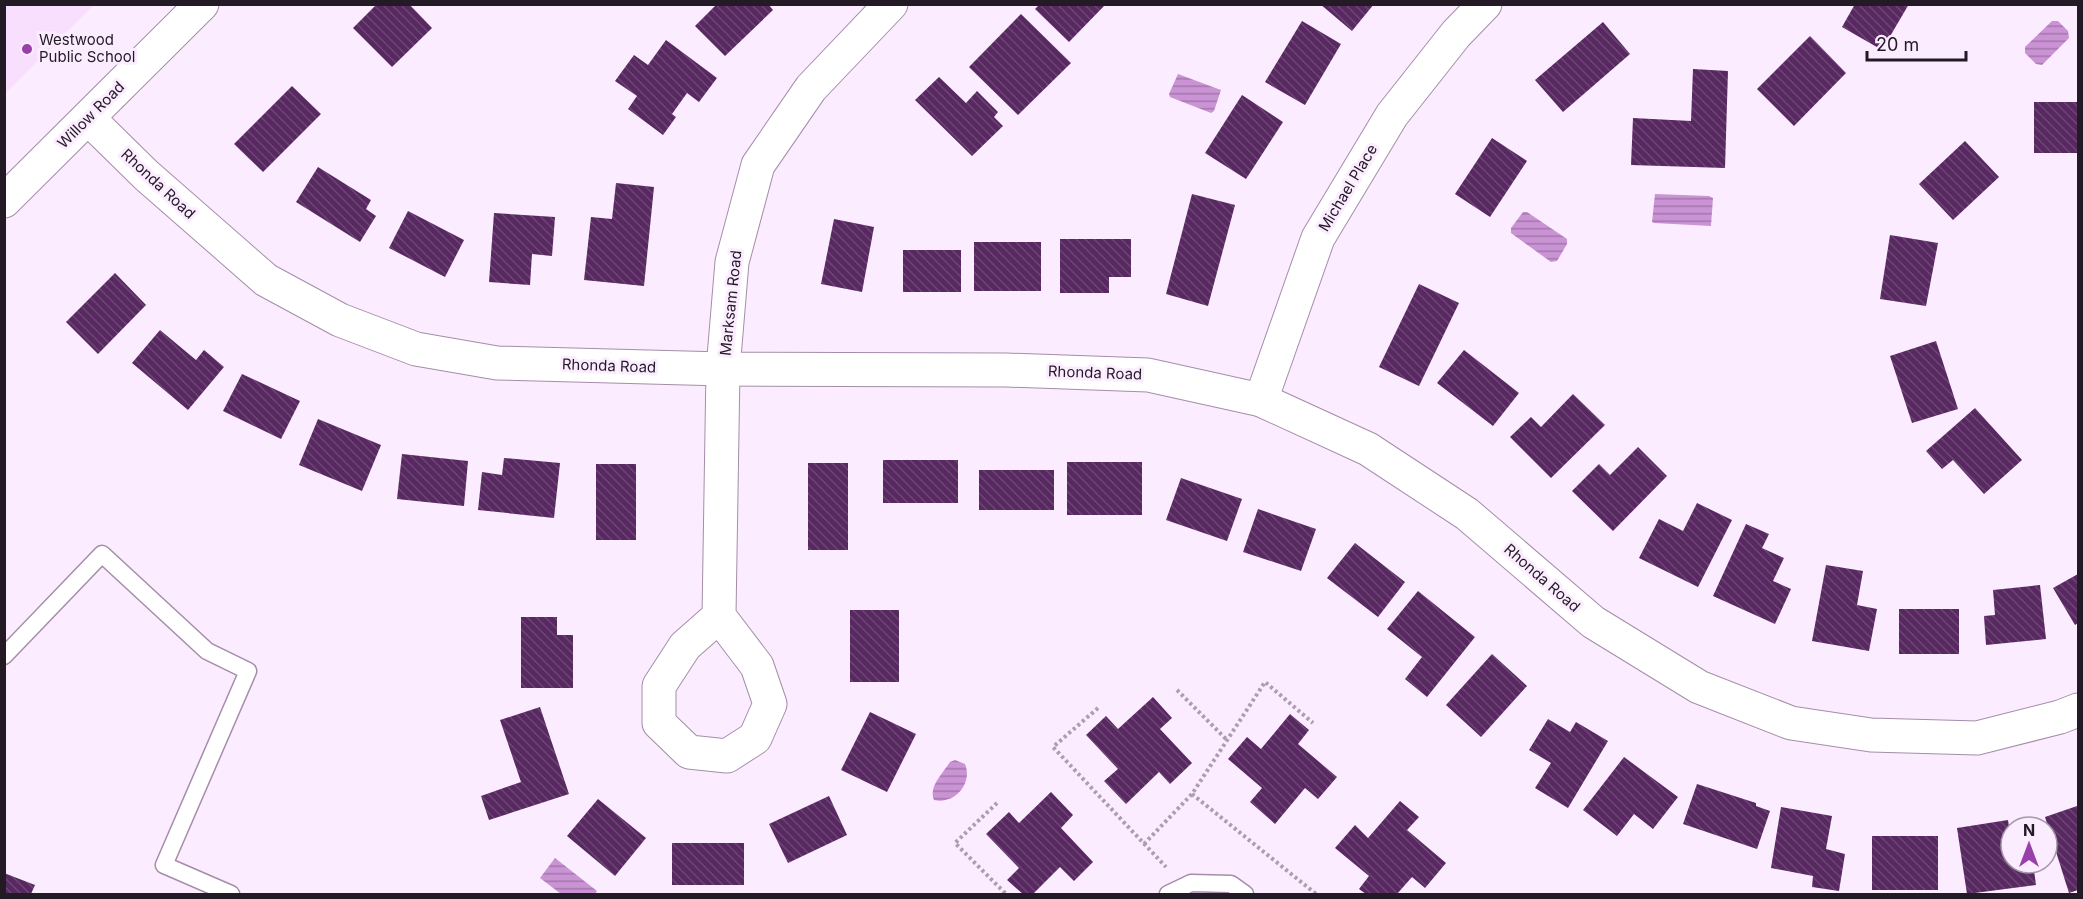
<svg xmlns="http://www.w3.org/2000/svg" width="2083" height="899" viewBox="0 0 2083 899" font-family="Inter,sans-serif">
<defs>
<pattern id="water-rules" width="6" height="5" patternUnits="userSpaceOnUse" patternTransform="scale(1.5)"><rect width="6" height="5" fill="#ca93d4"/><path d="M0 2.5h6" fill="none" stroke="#a477ac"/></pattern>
<pattern id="building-back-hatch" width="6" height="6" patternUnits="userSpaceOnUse" patternTransform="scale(1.5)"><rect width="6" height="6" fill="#582861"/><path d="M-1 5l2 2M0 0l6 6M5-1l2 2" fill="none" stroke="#6c4574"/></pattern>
</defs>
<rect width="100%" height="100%" fill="#fcecff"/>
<!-- built -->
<polygon fill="#f8dffd" points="5,4 94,4 94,5 5,94"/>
<!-- water -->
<g fill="url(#water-rules)">
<polygon points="2052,21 2058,21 2068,31 2069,38 2042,65 2036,64 2025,53 2025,47"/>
<polygon points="1178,74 1221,90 1214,111 1211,113 1170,97 1169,94"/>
<polygon points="1655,194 1709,196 1713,198 1711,226 1654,223 1652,222"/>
<polygon points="1523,212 1527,212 1567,239 1567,244 1557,261 1551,262 1511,233 1511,228"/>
<path d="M955,760L965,764C973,783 955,805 934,800C928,787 943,773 950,762Z"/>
<polygon points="555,858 597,891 595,894 561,894 540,878"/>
</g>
<!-- building -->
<g fill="url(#building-back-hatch)">
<polygon points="377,4 409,4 432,28 392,67 353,28"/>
<polygon points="717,4 768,4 773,10 725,56 695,26"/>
<polygon points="1040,4 1106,4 1069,42 1035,9"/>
<polygon points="1320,4 1374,4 1352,31"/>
<polygon points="1855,4 1909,4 1882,50 1842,27"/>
<polygon points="1021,14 1071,63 1018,115 969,67"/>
<polygon points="1302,21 1341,44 1305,105 1265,82"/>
<polygon points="1603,22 1630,54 1563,112 1535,80"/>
<polygon points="1810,36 1846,73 1794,126 1757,89"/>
<polygon points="666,40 717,78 699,102 687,93 672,114 676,117 663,135 628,109 637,96 615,81 634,55 648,65"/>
<polygon points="1693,69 1728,71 1725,168 1631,165 1633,118 1691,121"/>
<polygon points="939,77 966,103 977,91 998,112 994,117 1003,126 972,156 915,100"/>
<polygon points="292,86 321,114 263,172 234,144"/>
<polygon points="1242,95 1283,122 1246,179 1205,153"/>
<rect x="2034" y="102" width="44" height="51"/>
<polygon points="1492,138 1527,161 1490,217 1455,194"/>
<polygon points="1965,141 1999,177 1953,220 1919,184"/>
<polygon points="318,167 371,200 366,209 376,216 360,242 296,202"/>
<polygon points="616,183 654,187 644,286 584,280 591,217 612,219"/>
<polygon points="1192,194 1235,205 1208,306 1166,294"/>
<polygon points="408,211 464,240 445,277 389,248"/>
<polygon points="494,213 555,217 552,256 532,254 530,285 489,282"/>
<polygon points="834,219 874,227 862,292 821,284"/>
<polygon points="1890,235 1938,243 1926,306 1880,299"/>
<polygon points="1060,239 1131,239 1131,277 1109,277 1109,293 1060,293"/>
<rect x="974" y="242" width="67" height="49"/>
<rect x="903" y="250" width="58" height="42"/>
<polygon points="115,273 146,305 98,354 66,322"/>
<polygon points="1419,284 1459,303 1419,386 1379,367"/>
<polygon points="160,330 196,360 204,350 224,367 188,410 132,363"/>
<polygon points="1936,341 1958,409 1912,423 1890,356"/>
<polygon points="1464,350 1519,393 1493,426 1437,383"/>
<polygon points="242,374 300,401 281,439 223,411"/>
<polygon points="1573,394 1605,425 1551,478 1510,437 1531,417 1541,427"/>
<polygon points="1975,408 2022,460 1984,494 1953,460 1942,469 1926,451"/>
<polygon points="318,419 381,445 362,491 299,465"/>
<polygon points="1638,447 1667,476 1613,531 1572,491 1599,464 1610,475"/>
<polygon points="402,454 468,461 464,506 397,499"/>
<polygon points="504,458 560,463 554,518 478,510 482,472 502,475"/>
<rect x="883" y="460" width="75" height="43"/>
<rect x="1067" y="462" width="75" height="53"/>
<rect x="808" y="463" width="40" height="87"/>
<rect x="596" y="464" width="40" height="76"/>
<rect x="979" y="470" width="75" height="40"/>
<polygon points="1181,478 1242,499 1227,541 1166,520"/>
<polygon points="1697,503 1732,520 1698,587 1639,558 1659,519 1683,531"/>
<polygon points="1258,509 1316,529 1301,571 1243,552"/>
<polygon points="1746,524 1769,534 1762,548 1784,558 1773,581 1791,589 1775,624 1713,596"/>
<polygon points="1355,543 1405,582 1378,617 1327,578"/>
<polygon points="1826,565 1863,571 1857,605 1877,609 1869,651 1812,641"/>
<polygon points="2078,574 2078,623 2075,625 2053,588"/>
<polygon points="2040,585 2046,639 1986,645 1984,616 1995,615 1993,590"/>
<polygon points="1418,591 1475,637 1427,697 1405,679 1422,657 1387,629"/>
<rect x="1899" y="609" width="60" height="45"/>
<rect x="850" y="610" width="49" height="72"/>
<polygon points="521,617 557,617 557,635 573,635 573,688 521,688"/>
<polygon points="1492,654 1527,686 1481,737 1446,705"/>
<polygon points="1153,697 1172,718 1160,729 1192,763 1170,784 1159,772 1126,804 1104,781 1118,769 1086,735 1106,716 1118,729"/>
<polygon points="540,707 569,794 489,820 481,796 521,782 500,720"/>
<polygon points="870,712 916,734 887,792 841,770"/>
<polygon points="1290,714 1309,730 1298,744 1337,777 1318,799 1305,788 1275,824 1250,802 1262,788 1228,759 1247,737 1261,749"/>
<polygon points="1548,719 1570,732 1576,722 1608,741 1568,808 1535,788 1551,763 1529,750"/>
<polygon points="1624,757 1678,797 1653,829 1634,814 1617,836 1583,810"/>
<polygon points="1697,784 1756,803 1756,806 1770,811 1757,849 1683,824"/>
<polygon points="1051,792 1073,815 1061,828 1093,862 1074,881 1060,867 1033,894 1023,894 1007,880 1019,868 986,834 1009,812 1019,823"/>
<polygon points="829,796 847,835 788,863 769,824"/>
<polygon points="598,799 646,838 615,876 567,836"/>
<polygon points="1400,801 1419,817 1407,830 1446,863 1425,888 1412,877 1397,894 1366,894 1359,889 1369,876 1335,848 1355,825 1368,838"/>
<polygon points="2077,806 2078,890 2069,893 2045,817"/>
<polygon points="1781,807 1832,816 1826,849 1845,854 1839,891 1812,887 1813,876 1771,868"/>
<polygon points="2008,820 2011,839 2011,863 2033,863 2036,885 1967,894 1957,828"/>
<rect x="1872" y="836" width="66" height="54"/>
<rect x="672" y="843" width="72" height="42"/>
<polygon points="4,873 35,885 31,894 4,894"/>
</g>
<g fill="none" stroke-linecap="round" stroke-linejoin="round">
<!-- service casing -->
<g stroke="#a58da9" stroke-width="19">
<g id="service">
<polyline points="4,656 102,554 207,651 248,671 164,865 231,894"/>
<polyline points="1168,894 1191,883 1231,884 1245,894"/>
</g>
</g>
<!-- minor casing -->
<g stroke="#a58da9" stroke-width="35">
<g id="minor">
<polyline points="88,118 146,175 266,280 340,320 416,349 497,363 723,369 1006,370 1148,375 1261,400 1368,449 1467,514 1593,622 1699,687 1791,723 1871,735 1977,738 2060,717 2078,710"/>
<polyline points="1261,400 1318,238 1392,115 1456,34 1485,4"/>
<polyline points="719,616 685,646 659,686 659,723 689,752 727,756 755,738 770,704 757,666 719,616 723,369 732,262 758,165 811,88 891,4"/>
</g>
</g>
<!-- secondary casing -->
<g stroke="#a58da9" stroke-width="35">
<polyline id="secondary" points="4,201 202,4"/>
</g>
<!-- path -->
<g stroke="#ac9eae" stroke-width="4" stroke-dasharray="3 3" stroke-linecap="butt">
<polyline points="1177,690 1227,740"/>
<polyline points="1098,708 1053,747 1166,867"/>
<polyline points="1192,794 1316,894"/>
<polyline points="997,803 955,843 1006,894"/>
<polyline points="1144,844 1192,794 1265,682 1313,723"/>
</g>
<!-- service -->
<use href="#service" stroke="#fff" stroke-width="16"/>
<!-- minor -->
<use href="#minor" stroke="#fff" stroke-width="33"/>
<!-- secondary -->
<use href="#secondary" stroke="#fff" stroke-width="33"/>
</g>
<!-- markers -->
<circle fill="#993faa" stroke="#fcecff" stroke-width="2" cx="27" cy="49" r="6"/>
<g text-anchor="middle" stroke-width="6" stroke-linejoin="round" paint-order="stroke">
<!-- poi labels -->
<g font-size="15" fill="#231a25" stroke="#fcecff" text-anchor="start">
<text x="39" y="45">Westwood<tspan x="39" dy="17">Public School</tspan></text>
</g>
<!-- street labels -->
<g font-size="15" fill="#231a25" stroke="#fcecff">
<text transform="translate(91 115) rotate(-45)" y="5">Willow Road</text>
<text transform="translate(158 184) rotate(43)" y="5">Rhonda Road</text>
<text transform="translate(1348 188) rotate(-59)" y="5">Michael Place</text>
<text transform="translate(731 303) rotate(-84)" y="5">Marksam Road</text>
<text transform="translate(609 366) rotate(2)" y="5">Rhonda Road</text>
<text transform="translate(1095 373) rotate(2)" y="5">Rhonda Road</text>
<text transform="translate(1542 578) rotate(41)" y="5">Rhonda Road</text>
</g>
</g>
<!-- border -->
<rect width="2083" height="899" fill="none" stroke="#231a25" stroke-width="12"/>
<!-- north arrow -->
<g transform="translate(2029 845)"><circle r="28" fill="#fcecff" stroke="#a598a8" stroke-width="1.5"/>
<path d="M0-4.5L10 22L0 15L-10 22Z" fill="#993faa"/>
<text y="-9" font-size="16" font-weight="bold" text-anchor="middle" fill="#231a25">N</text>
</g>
<!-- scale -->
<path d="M1867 51v9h99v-9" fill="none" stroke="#231a25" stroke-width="3"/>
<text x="1876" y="51" font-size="18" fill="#231a25" stroke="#fcecff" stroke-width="4.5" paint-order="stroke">20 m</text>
</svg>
